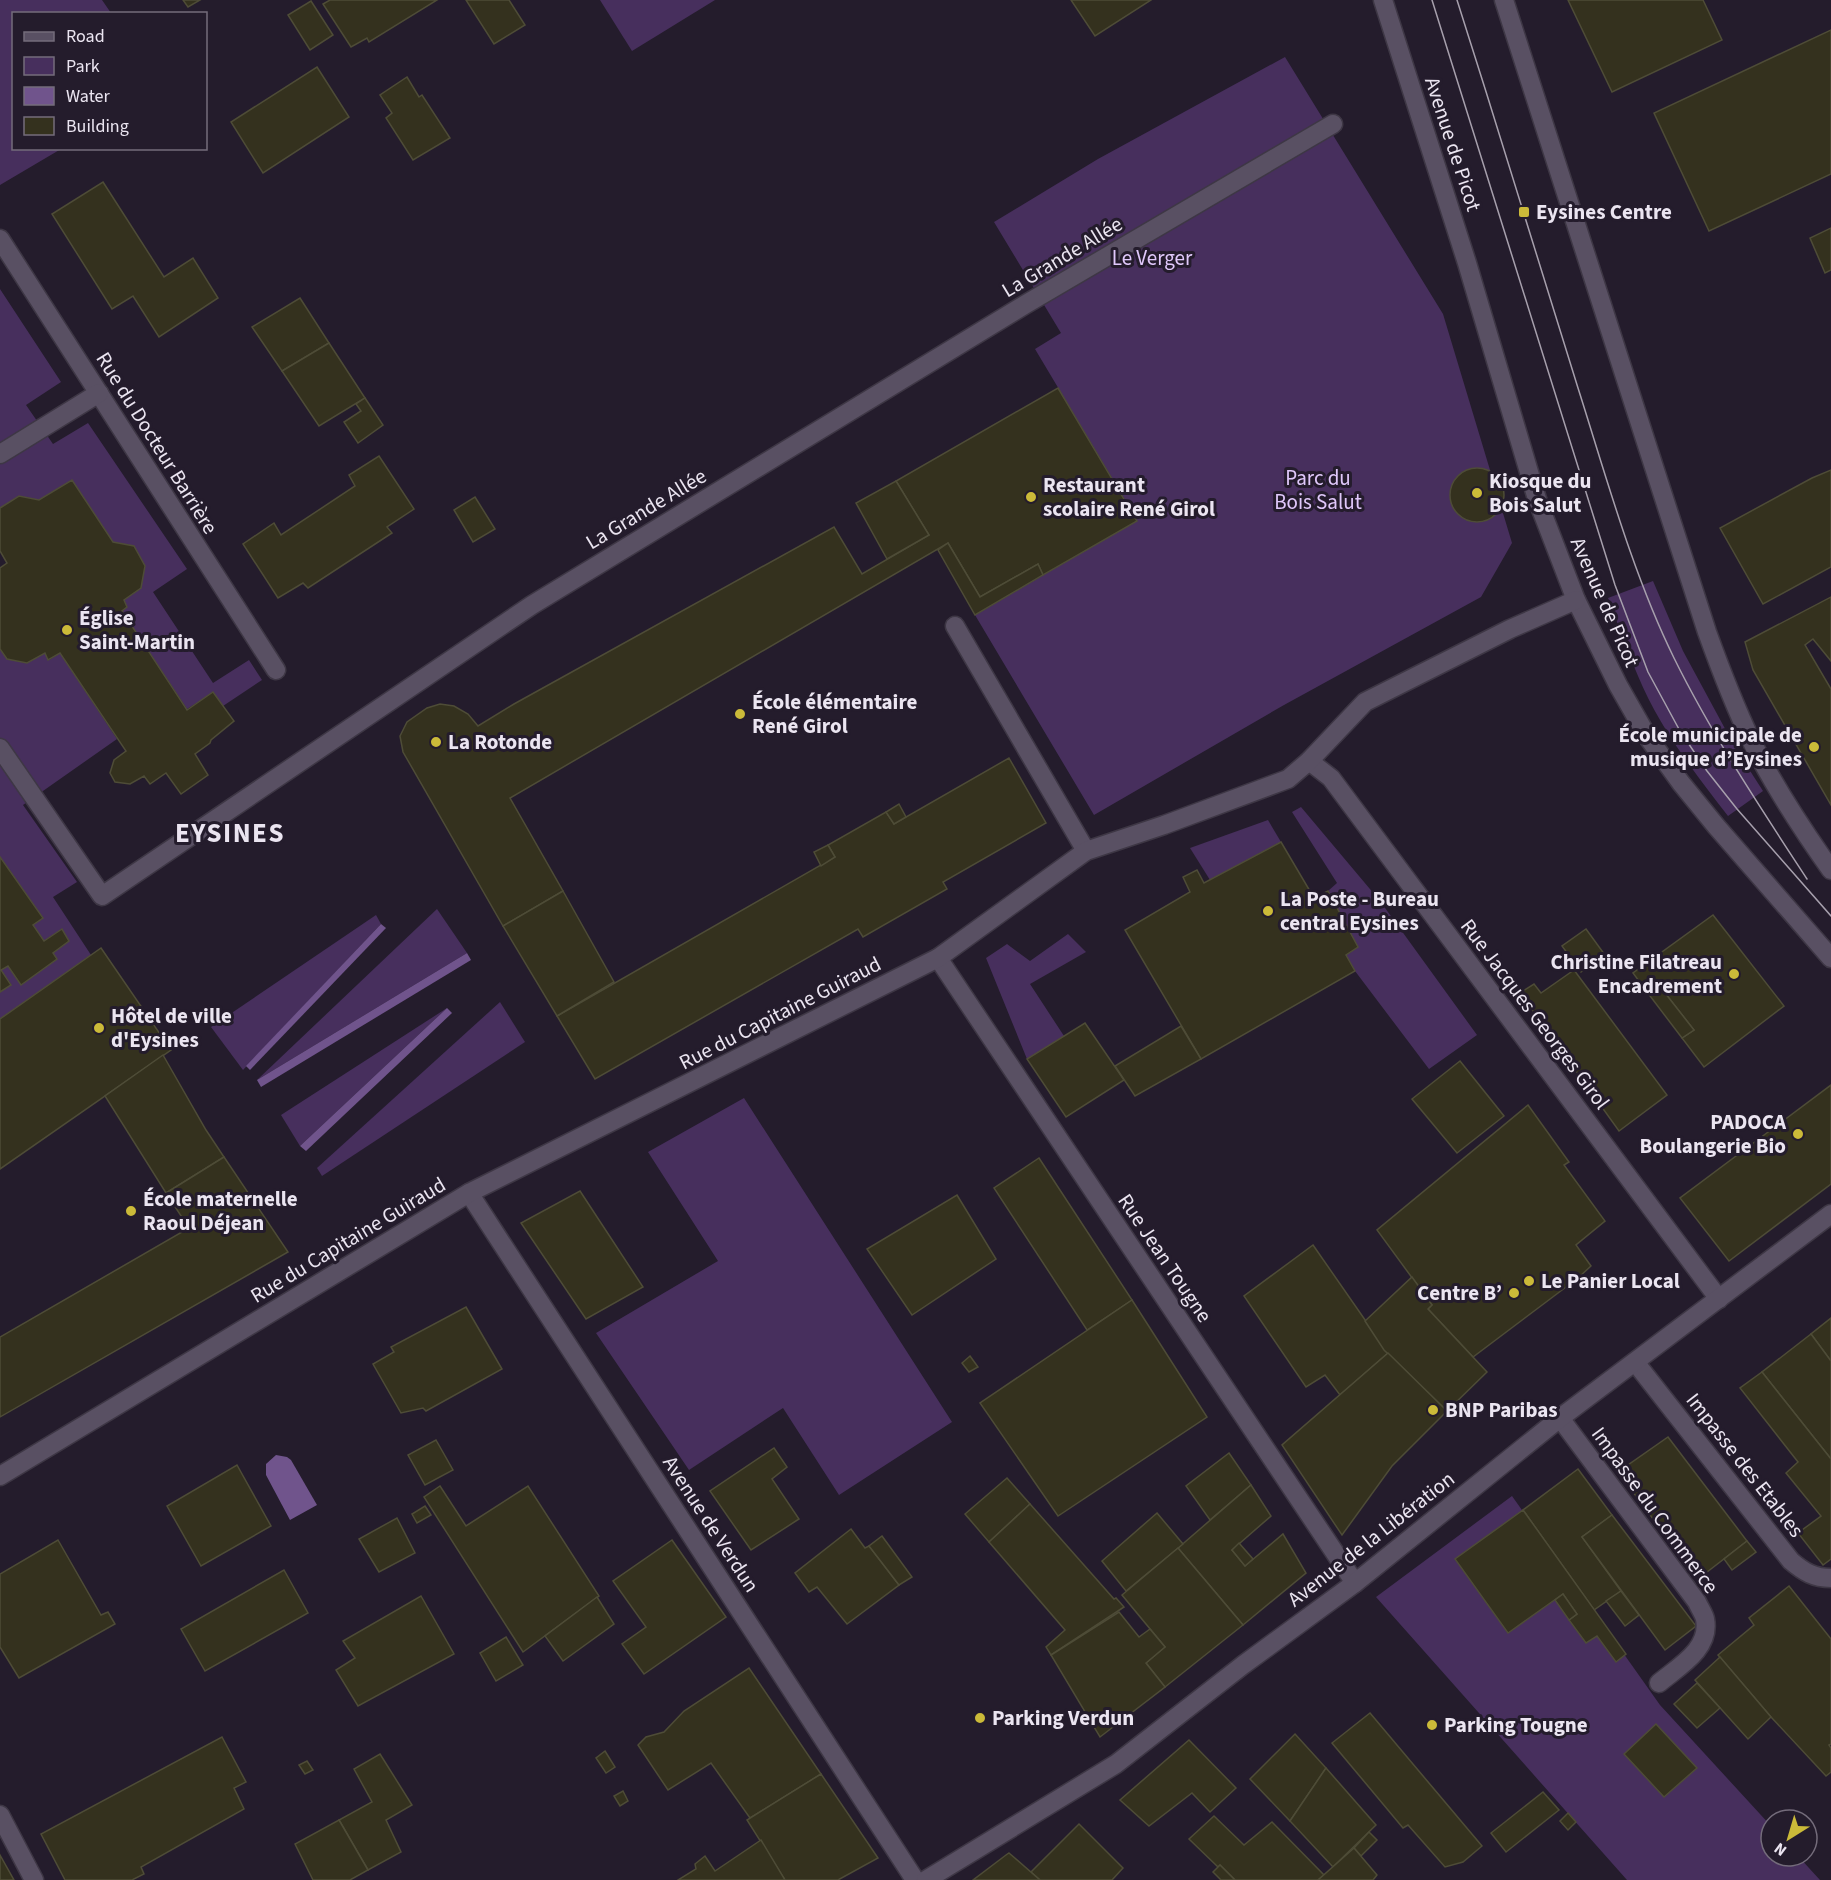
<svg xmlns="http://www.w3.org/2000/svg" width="1831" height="1880" viewBox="0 0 1831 1880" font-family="'Source Sans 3',sans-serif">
<rect width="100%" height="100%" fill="#241c2c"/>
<!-- green -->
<g fill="#472f5d">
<polygon points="0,0 102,0 111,13 14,14 14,148 61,149 0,185"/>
<polygon points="600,0 715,0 632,51"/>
<polygon points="1285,57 1443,314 1512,543 1481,597 1284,705 1094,815 975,615 1137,520 1035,349 1061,333 994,222 1098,159"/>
<polygon points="0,289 61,382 26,405 53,444 88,423 187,569 153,592 213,683 249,660 262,680 223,706 213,693 187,709 122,611 127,607 124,600 141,588 145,566 134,546 113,542 72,481 39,500 19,496 0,508"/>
<path d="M1653,581L1683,651L1736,749L1763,791L1728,816C1694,772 1659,727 1638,676C1627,651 1618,624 1608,598Z"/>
<polygon points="0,649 7,659 27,663 45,653 49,660 60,653 117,739 23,805 77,882 53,897 91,955 0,1019 0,992 11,984 1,970 8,966 21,984 57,959 53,953 69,941 62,929 44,941 33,925 43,918 0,857"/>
<polygon points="1301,807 1380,901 1477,1035 1429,1069 1355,971 1346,955 1358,947 1328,891 1337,883 1292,812"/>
<polygon points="1268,820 1281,842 1210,880 1190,848"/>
<polygon points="437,909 467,953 257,1080"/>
<polygon points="376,915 381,924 243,1070 211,1027"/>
<polygon points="1068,934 1086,952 1030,984 1064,1036 1027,1059 986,958 1007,944 1030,961"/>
<polygon points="500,1002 525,1042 322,1176 317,1168"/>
<polygon points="447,1008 300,1146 281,1115"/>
<polygon points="744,1098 952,1422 839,1495 783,1408 689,1470 596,1333 718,1261 648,1152"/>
<polygon points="1512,1496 1660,1705 1771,1826 1771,1856 1798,1856 1820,1880 1627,1880 1376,1597"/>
</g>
<!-- water -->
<g fill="#70548c">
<polygon points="381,924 386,928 250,1070 246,1066"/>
<polygon points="467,953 471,960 261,1087 257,1080"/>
<polygon points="447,1008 452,1013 306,1151 300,1146"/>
<polygon points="276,1455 287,1457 291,1460 317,1505 290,1520 266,1475 266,1464"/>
</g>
<!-- building -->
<g fill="#34311e" stroke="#4e4c37" stroke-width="1.5">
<polygon points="183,0 200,0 188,7"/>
<polygon points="330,0 437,0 369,42 367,38 351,47 323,4"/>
<polygon points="466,0 509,0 525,25 494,44"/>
<polygon points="1071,0 1151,0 1095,36"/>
<polygon points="1568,0 1703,0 1722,40 1612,92"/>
<polygon points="311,1 333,35 310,50 288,15"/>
<polygon points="1831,30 1831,174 1709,231 1654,113"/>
<polygon points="317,67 349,117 263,173 231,122"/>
<polygon points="407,77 419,97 422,95 450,138 413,160 386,118 392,113 380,95"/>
<polygon points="103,182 164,277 193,258 218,298 159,337 133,296 112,309 52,214"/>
<polygon points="1831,228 1831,270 1825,273 1810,238"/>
<polygon points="300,298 329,343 282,371 252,327"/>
<polygon points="329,343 365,398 319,426 282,371"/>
<polygon points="1058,388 1137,521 1043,575 1038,564 980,597 948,543 510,798 563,891 503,926 403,752 400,736 407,722 427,708 440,704 454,706 468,714 478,726 514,704 834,527 862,574 929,535 896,481"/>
<polygon points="365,398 383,425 358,443 344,422 361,411 356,404"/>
<polygon points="379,456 414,509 387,527 392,533 308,588 303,583 278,598 243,544 274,523 281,535 355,486 349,475"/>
<circle cx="1477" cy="495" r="27"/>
<polygon points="1831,470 1831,567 1763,604 1720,528 1812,478"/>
<polygon points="72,480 113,542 134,546 145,566 141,588 124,600 127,607 122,611 187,710 213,692 234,721 211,740 210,743 195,754 208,775 181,794 166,773 150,784 144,776 130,784 115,782 110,773 114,760 126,751 60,653 48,660 45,653 27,663 7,659 0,649 0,568 7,563 0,551 0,508 19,496 39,500"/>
<polygon points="896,481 929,535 887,559 856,503"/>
<polygon points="475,497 495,529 473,542 454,510"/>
<polygon points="948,543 980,597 1038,564 1043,575 975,615 938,550"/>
<polygon points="1831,597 1831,661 1813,639 1805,645 1831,689 1831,805 1753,670 1745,642"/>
<polygon points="1009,758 1046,823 943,882 947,889 863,937 858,929 595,1079 557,1016 835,857 828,845 886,812 894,824"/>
<polygon points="899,804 906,817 894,824 886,812"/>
<polygon points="1281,842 1314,898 1328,891 1358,947 1346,955 1355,971 1201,1059 1125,930 1190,892 1183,877 1197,870 1204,883"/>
<polygon points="828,845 835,857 821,866 814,852"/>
<polygon points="0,857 43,918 33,925 44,941 62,929 69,941 53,953 57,959 21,985 8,966 1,970 11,985 0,992"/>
<polygon points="563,891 614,982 557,1016 503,926"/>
<polygon points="1713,915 1784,1006 1704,1067 1682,1038 1694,1030 1658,984 1647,992 1633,973"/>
<polygon points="1586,929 1605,955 1581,972 1562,946"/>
<polygon points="101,948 171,1050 0,1169 0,1019"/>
<polygon points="1574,970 1667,1095 1619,1131 1520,993 1534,984 1541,993"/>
<polygon points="1658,984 1694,1030 1682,1038 1647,992"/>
<polygon points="1085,1023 1124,1080 1066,1117 1027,1059"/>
<polygon points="1181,1026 1201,1059 1135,1096 1115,1066"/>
<polygon points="163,1055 206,1130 224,1157 166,1193 105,1096"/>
<polygon points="1460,1061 1504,1116 1457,1153 1412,1099"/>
<polygon points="1831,1085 1831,1184 1729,1261 1680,1198"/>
<polygon points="1528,1105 1569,1162 1564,1165 1605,1221 1576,1245 1591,1266 1578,1278 1473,1357 1428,1309 1432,1305 1377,1230"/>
<polygon points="224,1157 288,1252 0,1417 0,1337 189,1228 166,1193"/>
<polygon points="1039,1158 1132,1300 1087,1330 994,1188"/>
<polygon points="580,1191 643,1287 586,1319 521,1223"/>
<polygon points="957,1195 996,1259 912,1315 867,1249"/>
<polygon points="1313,1245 1388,1353 1340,1395 1325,1375 1306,1387 1244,1296"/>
<polygon points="1412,1277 1432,1305 1428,1309 1487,1372 1447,1411 1384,1350 1365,1321"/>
<polygon points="1132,1300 1207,1417 1058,1516 980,1403"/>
<polygon points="466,1307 502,1369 426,1411 423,1408 401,1413 373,1364 394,1352 391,1347"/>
<polygon points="1831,1318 1831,1361 1811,1334"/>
<polygon points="1811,1334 1831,1361 1831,1459 1762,1372"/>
<polygon points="1388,1353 1447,1411 1392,1466 1342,1535 1282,1445"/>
<polygon points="970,1356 978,1367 969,1372 962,1363"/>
<polygon points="1762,1372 1831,1459 1831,1559 1823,1565 1798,1533 1821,1516 1786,1473 1798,1462 1740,1388"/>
<polygon points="1668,1437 1747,1541 1698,1579 1618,1472"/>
<polygon points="436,1440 453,1470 425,1485 408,1455"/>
<polygon points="774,1448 787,1467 772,1479 799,1519 751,1550 710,1491"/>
<polygon points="1229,1453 1251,1485 1210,1520 1186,1486"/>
<polygon points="237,1465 271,1526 201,1566 167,1506"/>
<polygon points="1578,1469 1612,1515 1582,1537 1621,1591 1594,1610 1523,1510"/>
<polygon points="1007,1478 1030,1504 989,1542 965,1514"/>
<polygon points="1251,1485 1271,1516 1232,1550 1245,1566 1283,1534 1306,1573 1243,1625 1178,1548"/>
<polygon points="440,1486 466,1526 528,1486 599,1596 523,1652 424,1497"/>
<polygon points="1030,1504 1114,1599 1116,1598 1124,1607 1051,1655 1046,1647 1065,1630 989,1542"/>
<polygon points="425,1506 431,1515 417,1523 412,1514"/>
<polygon points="1523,1510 1626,1654 1616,1662 1597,1636 1586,1643 1569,1620 1577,1614 1563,1594 1508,1633 1455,1559"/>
<polygon points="1157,1513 1183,1544 1126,1591 1102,1561"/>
<polygon points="1612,1515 1696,1626 1665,1650 1582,1537"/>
<polygon points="397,1518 415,1553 379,1572 359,1539"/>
<polygon points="851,1529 865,1548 869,1546 899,1585 847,1624 817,1587 809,1592 795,1573"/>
<polygon points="882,1536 912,1577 899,1585 869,1546"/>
<polygon points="58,1540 101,1615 108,1612 115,1624 19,1678 0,1647 0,1574"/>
<polygon points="672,1540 726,1617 644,1674 622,1644 646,1627 613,1581"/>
<polygon points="1747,1541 1756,1552 1732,1570 1724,1559"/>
<polygon points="1239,1543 1253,1559 1245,1566 1232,1550"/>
<polygon points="1178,1548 1243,1625 1165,1687 1146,1663 1165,1647 1122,1595"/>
<polygon points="284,1570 308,1613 205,1671 181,1629"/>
<polygon points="1789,1586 1831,1639 1831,1744 1829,1745 1831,1748 1831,1772 1826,1776 1771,1717 1718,1655 1754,1625 1749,1618"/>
<polygon points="1621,1591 1639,1615 1625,1626 1606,1601"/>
<polygon points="1563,1594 1577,1614 1569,1620 1555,1600"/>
<polygon points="421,1596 454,1654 358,1706 336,1670 355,1658 343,1641"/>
<polygon points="597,1597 614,1624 563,1661 545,1636"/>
<polygon points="1119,1612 1139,1637 1150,1629 1165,1647 1146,1663 1165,1687 1100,1737 1051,1655"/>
<polygon points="506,1637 523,1665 496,1681 480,1653"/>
<polygon points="1720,1657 1771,1717 1748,1739 1695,1680"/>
<polygon points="749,1668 821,1774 750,1818 711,1763 668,1790 638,1745 646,1737 664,1732 684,1711"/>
<polygon points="1697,1683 1720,1708 1697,1728 1674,1704"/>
<polygon points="1370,1713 1482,1846 1463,1862 1445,1867 1408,1825 1403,1828 1332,1743"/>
<polygon points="1656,1724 1697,1768 1664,1797 1624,1754"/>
<polygon points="1295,1734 1326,1768 1290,1821 1250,1779"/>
<polygon points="222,1737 246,1782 234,1788 244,1809 141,1867 144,1874 132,1880 65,1880 41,1834"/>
<polygon points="1189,1740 1236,1788 1210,1812 1192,1793 1149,1826 1120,1800"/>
<polygon points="605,1751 615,1767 606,1773 596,1758"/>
<polygon points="380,1754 412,1805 386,1820 401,1852 368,1870 339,1820 372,1802 354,1769"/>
<polygon points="307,1761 313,1770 305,1774 299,1765"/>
<polygon points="1326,1768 1376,1825 1333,1867 1290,1821"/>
<polygon points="821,1774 878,1858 838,1880 785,1880 747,1820"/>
<polygon points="623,1791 628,1801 620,1806 614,1796"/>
<polygon points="1543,1792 1559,1810 1506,1852 1491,1833"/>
<polygon points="1568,1813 1576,1822 1568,1830 1560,1821"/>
<polygon points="1214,1816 1244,1845 1272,1822 1324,1875 1318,1880 1235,1880 1220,1865 1218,1867 1189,1839"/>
<polygon points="339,1820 368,1870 350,1880 313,1880 295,1844"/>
<polygon points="1079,1824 1123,1868 1112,1880 1040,1880 1031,1872"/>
<polygon points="1369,1832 1377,1840 1361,1856 1354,1848"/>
<polygon points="761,1840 785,1880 678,1880 696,1869 695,1864 705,1856 715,1871"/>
<polygon points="1354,1848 1377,1875 1373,1880 1318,1880"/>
<polygon points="1009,1853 1040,1880 973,1880 1006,1855"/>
<polygon points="0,1855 14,1880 0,1880"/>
<polygon points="1220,1865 1235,1880 1221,1880 1213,1872"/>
</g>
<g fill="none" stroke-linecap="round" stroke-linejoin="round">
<!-- minor casing -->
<g stroke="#3e3745" stroke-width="21">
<g id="minor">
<polyline points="1383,0 1467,263 1537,499 1576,600 1618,685 1647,736 1681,783 1716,826 1831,958"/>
<path d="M1504,0L1707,632C1720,668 1734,705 1751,740C1773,785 1802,829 1831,870"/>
<polyline points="0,239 276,670"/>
<polyline points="0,454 99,393"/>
<polyline points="955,626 1086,851"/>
<polyline points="0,748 102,896 532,605 1026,304 1333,124"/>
<polyline points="1309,761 1331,778 1719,1299"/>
<polyline points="938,958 1355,1583"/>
<polyline points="469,1193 915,1880"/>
<path d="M1635,1362L1791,1561C1804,1572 1814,1578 1831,1578"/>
<path d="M1560,1418L1697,1602C1699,1607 1704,1614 1705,1619C1711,1649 1678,1667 1659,1683"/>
<polyline points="0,1476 469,1193 938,958 1086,851 1164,825 1288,779 1309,761 1365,702 1510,629 1576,600"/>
<polyline points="0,1815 34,1880"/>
<polyline points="926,1880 1116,1764 1243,1665 1355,1583 1560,1418 1831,1214"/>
</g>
</g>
<!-- minor -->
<use href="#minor" stroke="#595063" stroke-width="18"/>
<!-- tram -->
<g stroke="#a7a0ad" stroke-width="1.5">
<polyline points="1432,0 1615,585 1648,672 1680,731 1707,771 1737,809 1831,916"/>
<path d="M1457,0C1498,129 1538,258 1578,388C1606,476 1633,575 1674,658C1712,735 1760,807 1807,879"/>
</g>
</g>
<!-- markers -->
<g fill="#cbba39" stroke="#241c2c" stroke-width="2">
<rect x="1518" y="206" width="12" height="12" rx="3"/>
<circle cx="1477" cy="493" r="6"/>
<circle cx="1031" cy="497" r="6"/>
<circle cx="67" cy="630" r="6"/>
<circle cx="740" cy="714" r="6"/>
<circle cx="436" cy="742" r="6"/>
<circle cx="1814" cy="747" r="6"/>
<circle cx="1268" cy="911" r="6"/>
<circle cx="1734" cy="974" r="6"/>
<circle cx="99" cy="1028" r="6"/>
<circle cx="1798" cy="1134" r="6"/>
<circle cx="131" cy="1211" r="6"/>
<circle cx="1529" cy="1281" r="6"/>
<circle cx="1514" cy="1293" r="6"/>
<circle cx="1433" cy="1410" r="6"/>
<circle cx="980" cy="1718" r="6"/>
<circle cx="1432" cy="1725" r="6"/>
</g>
<g text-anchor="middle" stroke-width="6" stroke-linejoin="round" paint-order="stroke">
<!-- street labels -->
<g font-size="21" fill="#ebe5f1" stroke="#241c2c">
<text transform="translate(1453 144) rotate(72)" y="7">Avenue de Picot</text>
<text transform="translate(1062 257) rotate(-31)" y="7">La Grande Allée</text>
<text transform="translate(157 443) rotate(58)" y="7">Rue du Docteur Barrière</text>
<text transform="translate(646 509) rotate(-31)" y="7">La Grande Allée</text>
<text transform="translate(1605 602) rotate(66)" y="7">Avenue de Picot</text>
<text transform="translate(780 1013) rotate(-27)" y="7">Rue du Capitaine Guiraud</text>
<text transform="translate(1535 1014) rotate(53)" y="7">Rue Jacques Georges Girol</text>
<text transform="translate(348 1240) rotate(-31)" y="7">Rue du Capitaine Guiraud</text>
<text transform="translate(1165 1258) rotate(56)" y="7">Rue Jean Tougne</text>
<text transform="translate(1745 1465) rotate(52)" y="7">Impasse des Etables</text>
<text transform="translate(1655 1510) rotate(54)" y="7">Impasse du Commerce</text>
<text transform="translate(711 1524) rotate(57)" y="7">Avenue de Verdun</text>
<text transform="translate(1371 1539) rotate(-38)" y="7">Avenue de la Libération</text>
</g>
<!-- poi labels -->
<g font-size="21" font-weight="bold" fill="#ebe5f1" stroke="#241c2c" text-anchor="start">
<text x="1536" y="219">Eysines Centre</text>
<text x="1489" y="488">Kiosque du<tspan x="1489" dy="24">Bois Salut</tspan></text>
<text x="1043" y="492">Restaurant<tspan x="1043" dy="24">scolaire René Girol</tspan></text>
<text x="79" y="625">Église<tspan x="79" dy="24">Saint-Martin</tspan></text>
<text x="752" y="709">École élémentaire<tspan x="752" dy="24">René Girol</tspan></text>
<text x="1802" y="742" text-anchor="end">École municipale de<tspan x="1802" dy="24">musique d’Eysines</tspan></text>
<text x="448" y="749">La Rotonde</text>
<text x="1280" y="906">La Poste - Bureau<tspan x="1280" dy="24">central Eysines</tspan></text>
<text x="1722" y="969" text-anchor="end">Christine Filatreau<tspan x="1722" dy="24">Encadrement</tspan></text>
<text x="111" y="1023">Hôtel de ville<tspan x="111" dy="24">d'Eysines</tspan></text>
<text x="1786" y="1129" text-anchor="end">PADOCA<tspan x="1786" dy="24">Boulangerie Bio</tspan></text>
<text x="143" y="1206">École maternelle<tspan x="143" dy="24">Raoul Déjean</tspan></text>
<text x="1541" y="1288">Le Panier Local</text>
<text x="1502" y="1300" text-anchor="end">Centre B’</text>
<text x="1445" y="1417">BNP Paribas</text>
<text x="992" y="1725">Parking Verdun</text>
<text x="1444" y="1732">Parking Tougne</text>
</g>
<!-- park labels -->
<g font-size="21" fill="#e0c8fb" stroke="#241c2c">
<text x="1152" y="265">Le Verger</text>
<text x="1318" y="485">Parc du<tspan x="1318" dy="24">Bois Salut</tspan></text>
</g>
<!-- district labels -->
<g font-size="27" font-weight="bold" letter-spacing="1.5" fill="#ebe5f1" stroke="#241c2c">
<text x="230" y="842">EYSINES</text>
</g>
</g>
<!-- legend -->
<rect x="12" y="12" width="195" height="138" fill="#241c2c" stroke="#746c7b" stroke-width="1.5"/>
<rect x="24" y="32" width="30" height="9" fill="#595063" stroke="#746c7b" stroke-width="1.5"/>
<text x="66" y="42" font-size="18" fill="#ebe5f1">Road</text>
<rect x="24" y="57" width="30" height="18" fill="#472f5d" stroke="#746c7b" stroke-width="1.5"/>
<text x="66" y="72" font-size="18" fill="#ebe5f1">Park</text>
<rect x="24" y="87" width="30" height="18" fill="#70548c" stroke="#746c7b" stroke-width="1.5"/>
<text x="66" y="102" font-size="18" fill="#ebe5f1">Water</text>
<rect x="24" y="117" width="30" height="18" fill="#34311e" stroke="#746c7b" stroke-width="1.5"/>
<text x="66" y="132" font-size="18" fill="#ebe5f1">Building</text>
<!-- north arrow -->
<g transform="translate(1789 1838) rotate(217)"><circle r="28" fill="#241c2c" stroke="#746c7b" stroke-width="1.5"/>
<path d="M0-4.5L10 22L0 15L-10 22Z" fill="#cbba39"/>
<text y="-9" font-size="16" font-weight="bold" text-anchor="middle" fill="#ebe5f1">N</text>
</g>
</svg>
